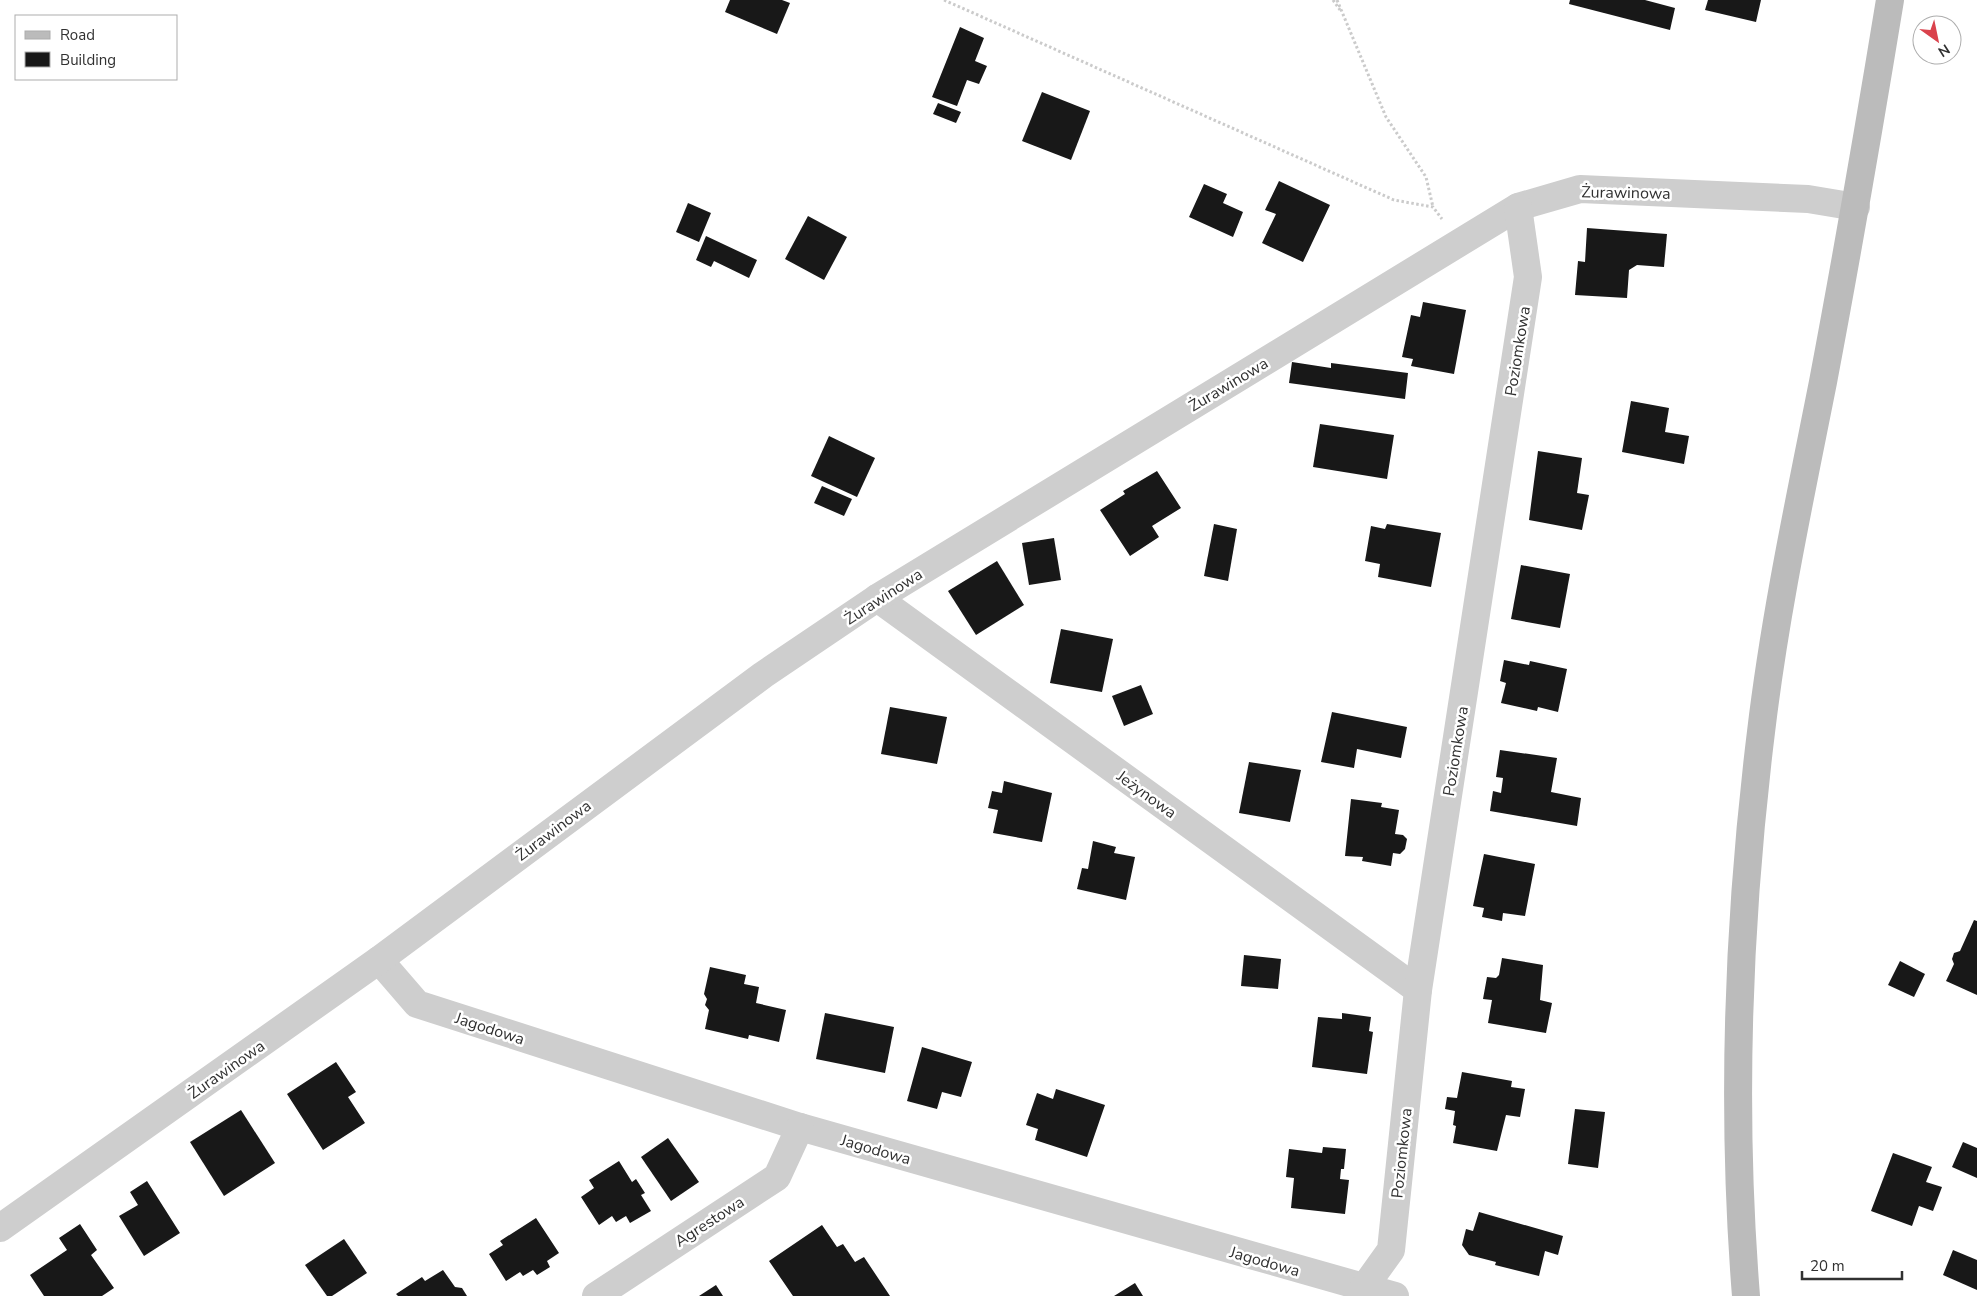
<svg xmlns="http://www.w3.org/2000/svg" width="1977" height="1296" viewBox="0 0 1977 1296" font-family="'Nunito Sans',sans-serif">
<rect width="100%" height="100%" fill="#fff"/>
<!-- building -->
<g fill="#181818">
<polygon points="730,0 782,0 790,3 777,34 725,12"/>
<polygon points="1570,0 1645,0 1675,8 1670,30 1569,4"/>
<polygon points="1708,0 1761,0 1756,22 1705,10"/>
<polygon points="960,27 984,38 975,61 987,66 979,84 967,80 957,106 932,97"/>
<polygon points="1042,92 1090,111 1071,160 1022,141"/>
<polygon points="938,103 961,112 956,123 933,114"/>
<polygon points="1279,181 1330,205 1303,262 1262,243 1276,214 1265,210"/>
<polygon points="1204,184 1227,194 1223,203 1243,212 1233,237 1189,217"/>
<polygon points="688,203 711,213 699,242 676,232"/>
<polygon points="808,216 847,237 824,280 785,259"/>
<polygon points="1587,228 1667,234 1664,267 1637,265 1629,270 1627,298 1575,295 1578,261 1585,262"/>
<polygon points="706,236 757,260 749,278 714,261 711,267 696,260"/>
<polygon points="1423,302 1466,310 1454,374 1411,366 1413,359 1402,357 1411,315 1420,317"/>
<polygon points="1292,362 1331,368 1331,363 1408,373 1405,399 1289,383"/>
<polygon points="1631,401 1669,408 1665,432 1689,436 1684,464 1622,452"/>
<polygon points="1320,424 1394,435 1387,479 1313,467"/>
<polygon points="829,436 875,458 857,497 811,476"/>
<polygon points="1538,451 1582,458 1577,493 1589,495 1582,530 1529,520"/>
<polygon points="1157,471 1181,508 1152,526 1159,537 1130,556 1100,510 1125,494 1123,491"/>
<polygon points="822,486 852,499 844,516 814,503"/>
<polygon points="1214,524 1237,529 1228,581 1204,576"/>
<polygon points="1387,524 1441,533 1431,587 1378,577 1380,564 1365,561 1371,526 1385,529"/>
<polygon points="1054,538 1061,580 1029,585 1022,543"/>
<polygon points="997,561 1024,605 976,635 948,591"/>
<polygon points="1521,565 1570,574 1560,628 1511,619"/>
<polygon points="1061,629 1113,639 1102,692 1050,683"/>
<polygon points="1504,660 1529,665 1530,661 1567,669 1558,712 1538,707 1537,711 1501,703 1506,683 1500,681"/>
<polygon points="1141,685 1153,714 1124,726 1112,696"/>
<polygon points="890,707 947,717 937,764 881,754"/>
<polygon points="1332,712 1407,727 1401,758 1357,749 1354,768 1321,762"/>
<polygon points="1500,750 1557,758 1551,792 1581,798 1577,826 1490,811 1493,791 1501,793 1503,778 1496,777"/>
<polygon points="1249,762 1301,770 1290,822 1239,813"/>
<polygon points="1004,781 1052,793 1042,842 993,833 998,810 988,808 992,791 1002,793"/>
<polygon points="1351,799 1382,803 1381,807 1399,810 1395,834 1403,835 1407,839 1405,849 1400,854 1393,853 1391,866 1362,861 1363,857 1345,856"/>
<polygon points="1093,841 1116,847 1114,853 1135,857 1126,900 1077,889 1082,868 1088,869"/>
<polygon points="1484,854 1535,864 1525,916 1503,913 1502,921 1482,917 1484,908 1473,906"/>
<polygon points="1974,920 1977,921 1977,995 1946,981 1954,964 1952,959 1954,953 1960,951"/>
<polygon points="1244,955 1281,959 1278,989 1241,986"/>
<polygon points="1502,958 1543,965 1540,1000 1552,1003 1546,1033 1488,1023 1492,1000 1483,999 1487,977 1496,978 1499,975"/>
<polygon points="1900,961 1925,974 1914,997 1888,985"/>
<polygon points="710,967 746,975 744,984 759,987 756,1003 786,1010 779,1042 749,1035 748,1039 705,1029 709,1010 705,1005 707,999 704,994"/>
<polygon points="825,1013 894,1027 885,1073 816,1059"/>
<polygon points="1342,1013 1371,1017 1369,1031 1373,1032 1367,1074 1312,1067 1318,1017 1342,1019"/>
<polygon points="922,1047 972,1062 961,1097 942,1092 937,1109 907,1101"/>
<polygon points="336,1062 356,1092 348,1097 365,1123 323,1150 287,1094"/>
<polygon points="1462,1072 1512,1081 1511,1087 1525,1089 1520,1117 1506,1115 1497,1151 1453,1143 1456,1126 1453,1125 1455,1111 1445,1109 1447,1097 1457,1098"/>
<polygon points="1056,1089 1105,1105 1087,1157 1035,1140 1038,1129 1026,1125 1037,1093 1053,1099"/>
<polygon points="1575,1109 1605,1112 1598,1168 1568,1164"/>
<polygon points="241,1110 275,1163 224,1196 190,1142"/>
<polygon points="668,1138 699,1182 671,1201 641,1157"/>
<polygon points="1963,1142 1977,1148 1977,1178 1952,1167"/>
<polygon points="1323,1147 1346,1149 1344,1169 1341,1169 1340,1179 1349,1180 1345,1214 1291,1208 1294,1178 1286,1177 1289,1149 1322,1153"/>
<polygon points="1893,1153 1932,1167 1926,1182 1942,1187 1933,1211 1919,1206 1912,1226 1871,1211"/>
<polygon points="619,1161 632,1182 636,1179 645,1193 641,1195 651,1211 630,1223 626,1216 616,1222 612,1216 599,1225 581,1197 594,1188 589,1180"/>
<polygon points="147,1181 180,1233 144,1256 119,1216 138,1205 130,1192"/>
<polygon points="1479,1212 1563,1236 1558,1255 1545,1251 1539,1276 1495,1265 1496,1262 1469,1255 1462,1245 1466,1229 1473,1231"/>
<polygon points="536,1218 559,1253 547,1261 550,1267 537,1275 533,1270 523,1276 520,1272 506,1281 489,1254 503,1245 500,1241"/>
<polygon points="80,1224 97,1250 91,1255 114,1288 102,1296 44,1296 30,1275 67,1250 59,1238"/>
<polygon points="822,1225 837,1247 843,1244 855,1262 864,1257 890,1296 793,1296 769,1261"/>
<polygon points="344,1239 367,1273 332,1296 327,1296 305,1265"/>
<polygon points="1953,1250 1977,1260 1977,1290 1943,1275"/>
<polygon points="443,1270 455,1287 462,1288 467,1296 398,1296 396,1294 422,1277 425,1281"/>
<polygon points="1135,1283 1143,1296 1114,1296"/>
<polygon points="716,1285 723,1296 699,1296"/>
</g>
<g fill="none" stroke-linecap="round" stroke-linejoin="round">
<!-- path -->
<g stroke="#cbcbcb" stroke-width="3" stroke-dasharray="2.5 2.5" stroke-linecap="butt">
<polyline points="944,0 1394,200 1433,207 1442,219"/>
<polyline points="1333,0 1340,10"/>
<polyline points="1337,0 1386,117 1426,177 1433,207"/>
</g>
<!-- minor -->
<g stroke="#cecece" stroke-width="28">
<polyline points="877,598 1418,990"/>
<polyline points="379,960 417,1004 800,1127 1395,1296"/>
<polyline points="0,1228 379,960 763,675 877,598 1518,207 1580,189 1808,199 1856,207"/>
<polyline points="596,1296 777,1177 800,1127"/>
<polyline points="1358,1296 1391,1250 1418,990 1528,277 1518,207"/>
</g>
<!-- secondary -->
<path stroke="#bbb" stroke-width="28" d="M1746,1296C1731,1108 1738,919 1761,732C1775,614 1800,498 1823,382C1847,255 1869,128 1890,0"/>
</g>
<g text-anchor="middle" stroke-width="5" stroke-linejoin="round" paint-order="stroke">
<!-- street labels -->
<g font-size="16" fill="#313131" stroke="#fff">
<text transform="translate(1626 192) rotate(1)" y="6">Żurawinowa</text>
<text transform="translate(1517 351) rotate(-81)" y="6">Poziomkowa</text>
<text transform="translate(1228 384) rotate(-31)" y="6">Żurawinowa</text>
<text transform="translate(883 596) rotate(-33)" y="6">Żurawinowa</text>
<text transform="translate(1455 751) rotate(-81)" y="6">Poziomkowa</text>
<text transform="translate(1147 794) rotate(36)" y="6">Jeżynowa</text>
<text transform="translate(553 830) rotate(-37)" y="6">Żurawinowa</text>
<text transform="translate(490 1028) rotate(18)" y="6">Jagodowa</text>
<text transform="translate(226 1069) rotate(-35)" y="6">Żurawinowa</text>
<text transform="translate(876 1149) rotate(16)" y="6">Jagodowa</text>
<text transform="translate(1401 1153) rotate(-84)" y="6">Poziomkowa</text>
<text transform="translate(709 1221) rotate(-33)" y="6">Agrestowa</text>
<text transform="translate(1265 1261) rotate(16)" y="6">Jagodowa</text>
</g>
</g>
<!-- legend -->
<rect x="15" y="15" width="162" height="65" fill="#ffffff" stroke="#adadad"/>
<rect x="25" y="31" width="25" height="8" fill="#bbbbbb" stroke="#adadad"/>
<text x="60" y="40" font-size="15" fill="#313131">Road</text>
<rect x="25" y="52" width="25" height="15" fill="#181818" stroke="#adadad"/>
<text x="60" y="65" font-size="15" fill="#313131">Building</text>
<!-- north arrow -->
<g transform="translate(1937 40) rotate(147)"><circle r="24" fill="#ffffff" stroke="#adadad"/>
<path d="M0-4L9 19L0 12L-9 19Z" fill="#da424c"/>
<text y="-8" font-size="14" font-weight="bold" text-anchor="middle" fill="#313131">N</text>
</g>
<!-- scale -->
<path d="M1802 1271v8h100v-8" fill="none" stroke="#313131" stroke-width="2.5"/>
<text x="1810" y="1271" font-size="15" fill="#313131" stroke="#ffffff" stroke-width="4" paint-order="stroke">20 m</text>
</svg>
